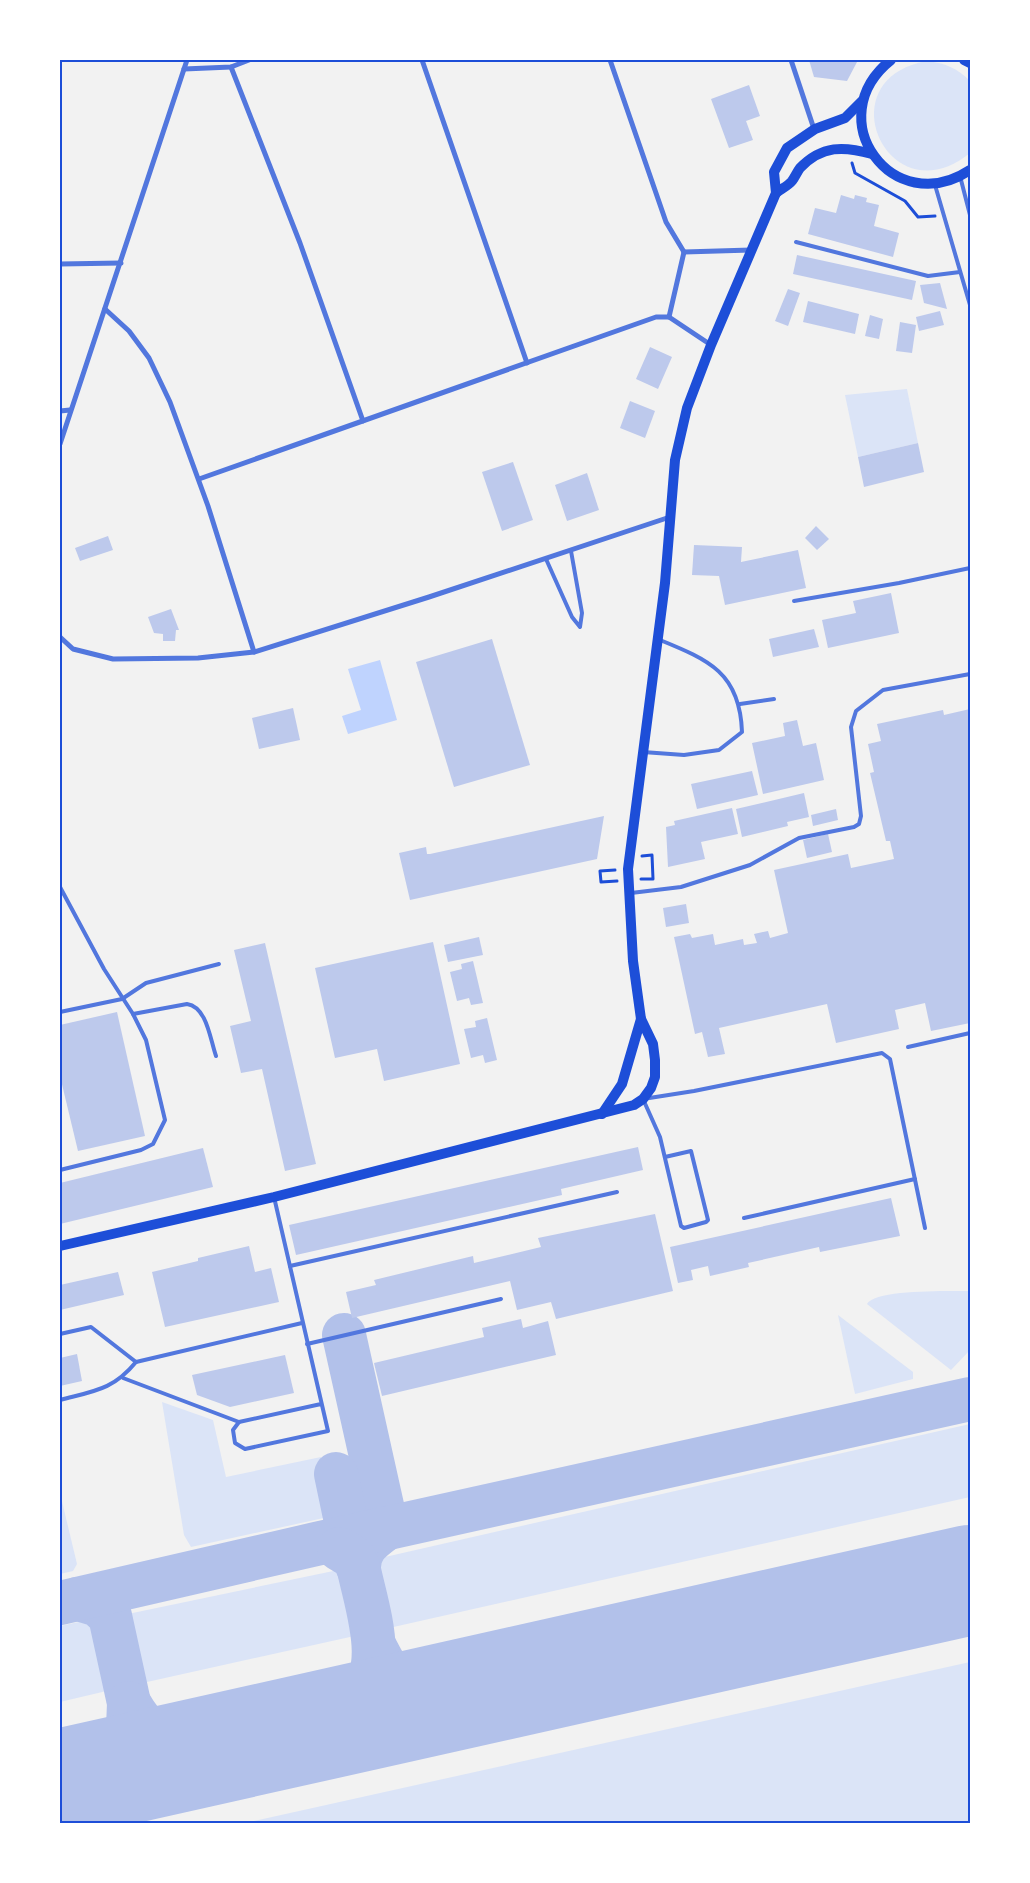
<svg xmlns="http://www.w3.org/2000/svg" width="1030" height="1883" viewBox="0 0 1030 1883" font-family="'DejaVu Sans',sans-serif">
<rect width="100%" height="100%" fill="#f2f2f2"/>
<!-- green -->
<g fill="#dbe4f7">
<path d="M927,61C945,63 957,68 970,81V153C889,219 824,79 927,61Z"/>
<polygon points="907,389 918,443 858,457 845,395"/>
<path d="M970,1291V1350L951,1370L867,1304C874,1289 952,1291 970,1291Z"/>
<polygon points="838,1315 913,1372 913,1379 855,1394"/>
<polygon points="162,1402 213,1420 226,1477 321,1457 333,1516 191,1547 184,1535"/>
<polygon points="970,1424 970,1497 389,1628 375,1571 378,1563 385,1557"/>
<polygon points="60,1493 77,1564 73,1571 60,1574"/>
<polygon points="343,1569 359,1635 138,1684 123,1615"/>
<polygon points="88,1620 96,1622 101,1628 115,1689 60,1702 60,1626"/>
<polygon points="970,1662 970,1823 245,1823"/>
</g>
<!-- water -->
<polygon fill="#bfd3fe" points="380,660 397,720 348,734 342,716 361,710 348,669"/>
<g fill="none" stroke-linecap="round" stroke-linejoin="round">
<!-- taxiway -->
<g stroke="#b2c1ea" stroke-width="44">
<path d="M344,1335L387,1528C371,1540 358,1548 359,1570"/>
<polyline points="336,1474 349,1536"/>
<polyline points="78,1599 98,1605 110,1616 129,1703 128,1728 120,1749 103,1766 83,1778"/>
<polyline points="60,1603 316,1544 970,1399"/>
<path d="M374,1645C384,1664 397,1693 420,1698C427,1699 434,1698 440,1698"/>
<path d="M129,1703C147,1734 161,1744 196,1753"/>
<path d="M315,1726C328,1721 342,1715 353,1706C390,1671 368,1612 359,1570L354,1558L339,1549"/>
</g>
<!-- runway -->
<polyline stroke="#b2c1ea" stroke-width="110" points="60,1784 970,1580"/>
</g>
<!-- building -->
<g fill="#bdc9ec">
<polygon points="809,60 857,60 857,62 847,81 814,77"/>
<polygon points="749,85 760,116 746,121 753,140 729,148 711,99"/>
<polygon points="841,195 854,199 855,195 867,198 866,202 879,205 874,226 899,233 893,257 808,234 815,208 836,213"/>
<polygon points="797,255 916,281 912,300 793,274"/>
<polygon points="940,283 947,309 924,303 920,285"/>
<polygon points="788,289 800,293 788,326 775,321"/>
<polygon points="808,301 859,314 855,334 803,322"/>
<polygon points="940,311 944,325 919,331 916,317"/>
<polygon points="870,315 883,319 879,339 865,336"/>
<polygon points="900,322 916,325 912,353 896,351"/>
<polygon points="650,347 672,357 658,389 636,379"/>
<polygon points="630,401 655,411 645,438 620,428"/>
<polygon points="918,443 924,472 864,487 858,457"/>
<polygon points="513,462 533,520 502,531 482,472"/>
<polygon points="587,473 599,510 567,521 555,485"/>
<polygon points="816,526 829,539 817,550 805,538"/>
<polygon points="108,536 113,550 80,561 75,548"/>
<polygon points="694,545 742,547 741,562 798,550 806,588 725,605 719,576 692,575"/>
<polygon points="891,593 899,633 828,648 822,620 856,613 853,601"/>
<polygon points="171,609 179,630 176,630 175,641 163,641 163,634 154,633 148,617"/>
<polygon points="814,629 819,647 773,657 769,639"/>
<polygon points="492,639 530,765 454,787 416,662"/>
<polygon points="293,708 300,740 259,749 252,718"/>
<polygon points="970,709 970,1023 931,1031 925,1003 895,1010 899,1029 836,1043 827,1004 719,1028 725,1054 708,1057 702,1032 695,1034 674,937 690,934 692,938 713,934 715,945 743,939 744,945 757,943 754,934 768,931 770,938 788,933 774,870 848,854 851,868 894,859 890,841 886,841 870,773 874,772 868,744 881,741 877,724 943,710 944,715"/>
<polygon points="797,720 803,746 816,743 824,780 763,794 752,743 785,736 783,723"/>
<polygon points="752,771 758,795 697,809 691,784"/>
<polygon points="804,793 809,817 787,822 788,826 742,837 736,809"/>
<polygon points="732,808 738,834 701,842 705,859 668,867 666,827 675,825 674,821"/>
<polygon points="836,809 838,820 813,826 811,815"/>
<polygon points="604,816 597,859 410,900 399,853 426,847 427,854 430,854"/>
<polygon points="828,834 832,852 807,858 803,840"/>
<polygon points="686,904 689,923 666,927 663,908"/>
<polygon points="479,937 483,955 448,962 444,945"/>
<polygon points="433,942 460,1064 384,1081 377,1049 335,1058 315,968"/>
<polygon points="265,943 316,1164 285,1171 262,1069 241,1073 230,1026 251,1021 234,950"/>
<polygon points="473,961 483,1003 471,1005 469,998 457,1001 450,972 462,969 461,964"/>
<polygon points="117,1012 145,1136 78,1151 60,1076 60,1025"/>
<polygon points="487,1018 497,1060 485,1063 483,1055 471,1058 464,1029 476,1027 475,1021"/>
<polygon points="638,1147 643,1170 561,1189 562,1195 296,1255 289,1225"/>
<polygon points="203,1148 213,1187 60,1224 60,1183"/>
<polygon points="891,1198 900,1236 820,1252 819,1247 748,1263 749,1267 710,1276 708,1266 691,1270 693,1280 678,1283 670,1247"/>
<polygon points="655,1214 673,1291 556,1319 551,1302 517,1310 510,1281 352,1318 346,1292 376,1285 374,1280 473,1256 474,1263 541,1247 538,1238"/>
<polygon points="249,1246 255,1272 271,1268 279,1302 165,1327 152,1272 198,1261 198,1258"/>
<polygon points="118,1272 124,1295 60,1310 60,1285"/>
<polygon points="521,1319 523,1328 548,1321 556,1355 382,1396 374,1363 484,1337 482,1328"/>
<polygon points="77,1354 82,1381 60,1386 60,1358"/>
<polygon points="285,1355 294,1393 230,1407 197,1395 192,1375"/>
</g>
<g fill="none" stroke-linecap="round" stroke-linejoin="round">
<!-- path -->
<g stroke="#1d4ed8" stroke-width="3">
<polyline points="852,163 855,173 905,201 918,217 935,216"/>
<polyline points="615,870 600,871 601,882 617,881"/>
<polyline points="641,879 653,879 652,855 642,856"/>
</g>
<!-- service -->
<g stroke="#5277de" stroke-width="4">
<polyline points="960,176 970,215"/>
<polyline points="935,185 970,305"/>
<polyline points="796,242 928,276 960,272"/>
<polyline points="546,559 572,617 580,627 582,613 571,551"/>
<polyline points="794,601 899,583 970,568"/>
<polyline points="740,704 774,699"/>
<path d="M643,752L684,755L719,750L742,732C740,673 709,660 660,640"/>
<polyline points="60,887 104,969 133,1014 146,1040 165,1120 153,1144 141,1150 60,1170"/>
<polyline points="631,893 681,887 750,865 799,838 854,827 859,824 861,816 851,727 856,711 883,690 970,674"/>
<polyline points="60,1012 122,999 146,983 219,964"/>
<path d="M133,1014L187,1004C207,1007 210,1039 216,1056"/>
<polyline points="908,1047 970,1033"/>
<polyline points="665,1157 691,1151 708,1220 706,1222 684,1228 681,1226 660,1137 643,1099 694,1091 882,1053 890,1059 925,1228"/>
<polyline points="274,1197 328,1431 245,1449 235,1443 233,1430 239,1422 321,1404"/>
<polyline points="744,1218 915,1179"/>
<polyline points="290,1266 617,1192"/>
<polyline points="60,1334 91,1327 136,1362 302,1323"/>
<polyline points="307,1344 501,1299"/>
<polyline points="123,1378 239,1422"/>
<path d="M60,1400C94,1391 113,1390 136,1362"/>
</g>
<!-- minor -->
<g stroke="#5277de" stroke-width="5">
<polyline points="422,60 527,363"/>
<polyline points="610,60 666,222 684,252"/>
<polyline points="791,60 814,129"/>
<polyline points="231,67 300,243 363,421"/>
<polyline points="184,69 231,67 249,60"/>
<polyline points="684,252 751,250"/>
<polyline points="60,264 121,263"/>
<polyline points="105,309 129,331 149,358 170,402 208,506 254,652"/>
<polyline points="669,317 684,252"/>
<polyline points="60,411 70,410"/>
<polyline points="60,444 187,60"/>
<polyline points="199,479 656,317 669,317 711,345"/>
<polyline points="60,637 73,649 113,659 198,658 254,652 429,597 670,517"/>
</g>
<!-- secondary -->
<g stroke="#1d4ed8" stroke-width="10">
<path d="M891,60C818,118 893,221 970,170"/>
<polyline points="964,60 970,63"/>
<path d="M776,193C781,189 788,186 792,181C795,177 797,172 800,168C822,145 844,146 872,154"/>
<polyline points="602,1114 622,1084 641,1019"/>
<polyline points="60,1246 274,1197 634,1105 643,1099 651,1088 655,1077 655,1060 653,1044 641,1019 633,961 628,869 665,583 675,460 687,408 711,345 776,193 774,172 787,148 815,129 845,118 862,101"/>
</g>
</g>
<!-- border -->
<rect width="1030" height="1883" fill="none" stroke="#ffffff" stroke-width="122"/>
<rect x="61" y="61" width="908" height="1761" fill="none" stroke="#1d4ed8" stroke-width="2"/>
</svg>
